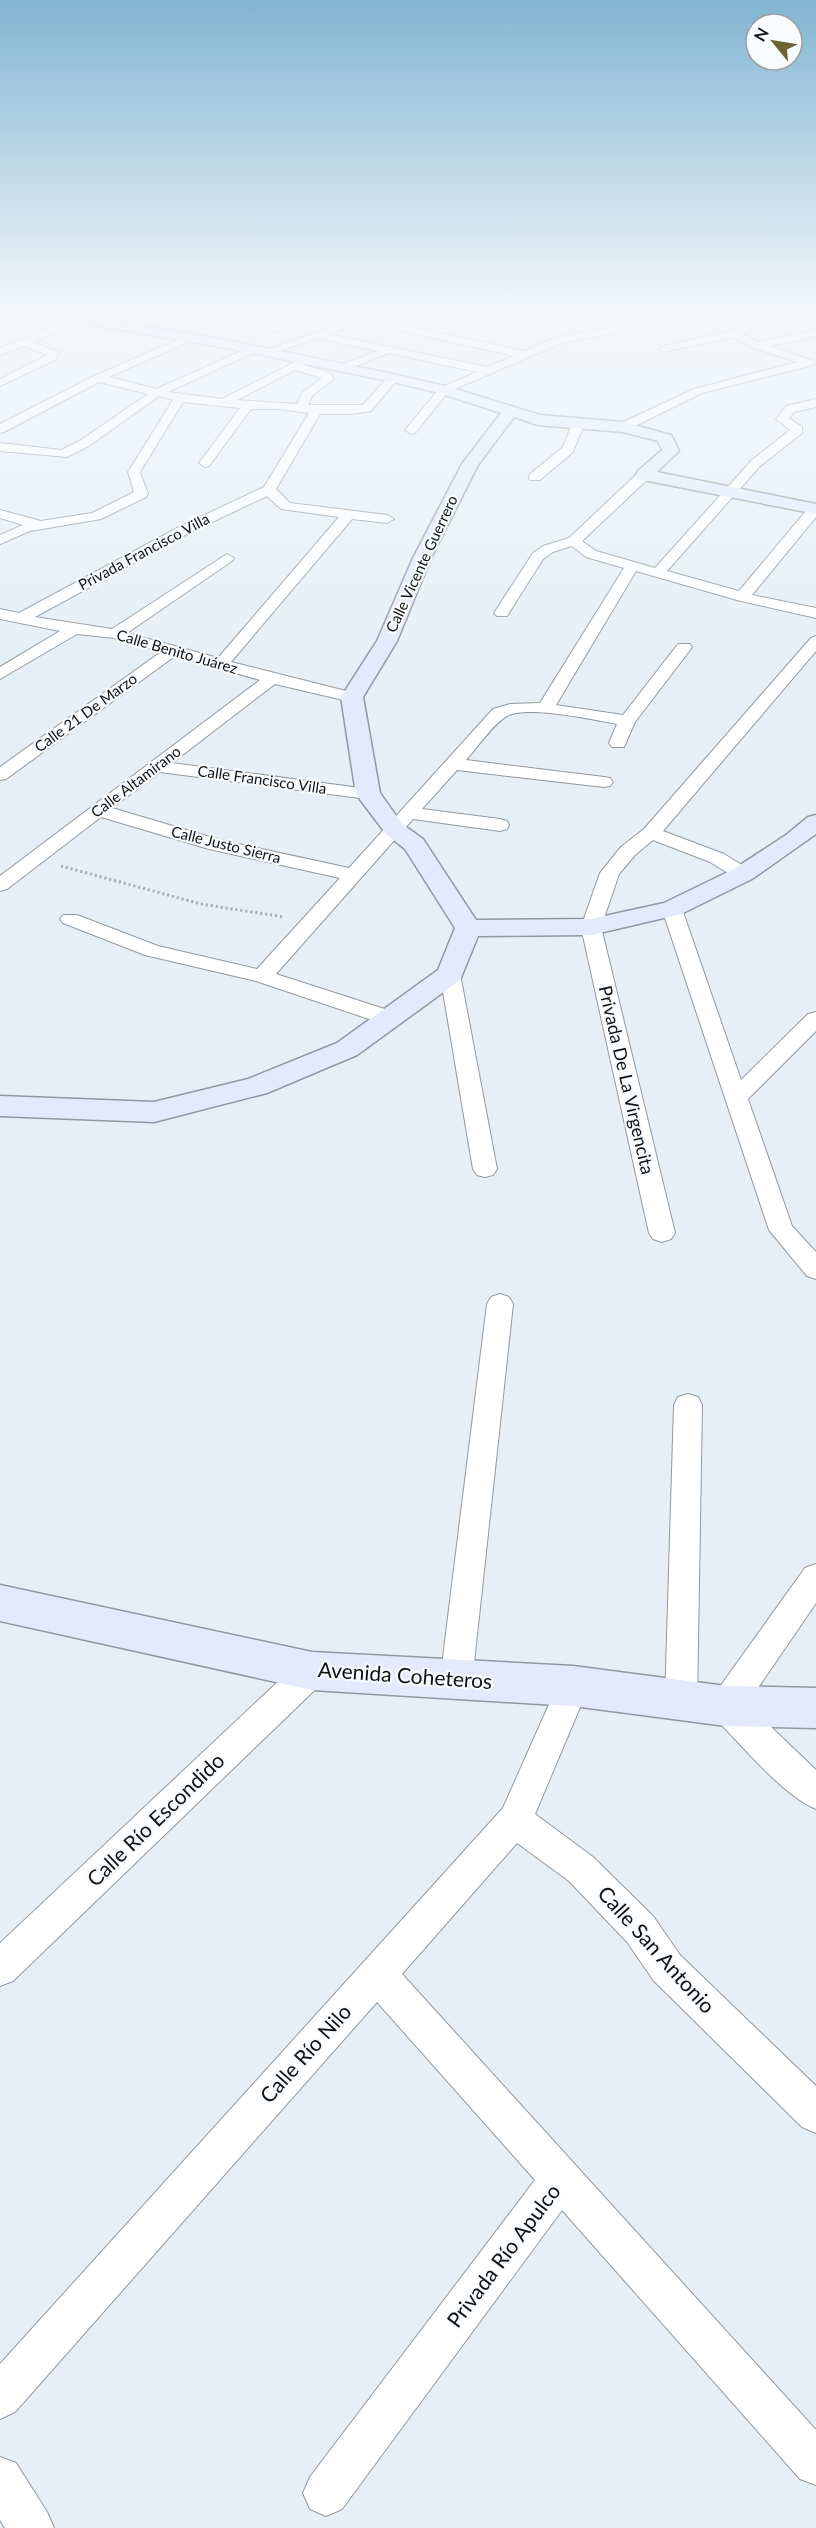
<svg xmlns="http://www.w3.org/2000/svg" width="816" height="2528" viewBox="0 0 816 2528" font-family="Lato,sans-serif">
<rect width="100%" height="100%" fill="#e6eff7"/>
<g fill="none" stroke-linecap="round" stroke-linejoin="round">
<!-- street casing -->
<g stroke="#9199a0" stroke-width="2">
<g id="street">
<polygon points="32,308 50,308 0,323 0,317"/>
<polygon points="306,308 323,308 332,313 327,316"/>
<path d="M684,308H701L642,328L562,343L448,392L415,433L411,434L405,430L440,388L477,372L389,353L343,371L339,370V366L377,351L317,338L271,354L267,355L262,352L361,316L524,351L555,338L640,322ZM362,322L514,356L487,367L328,334Z"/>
<polygon points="784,308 799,308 743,334 759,342 816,330 816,336 770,346 814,361 814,365 702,393 627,430 619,430 619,424 694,389 797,362 754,348 733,337 664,352 659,349 664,346 731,331"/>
<polygon points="231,315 284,327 285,329 280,332 227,320 227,316"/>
<polygon points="81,316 86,319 85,321 33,342 58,352 59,354 55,360 0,386 0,379 47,355 24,346 0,355 0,348"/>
<path d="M189,335L193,336V340L109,377L156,389L253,346L257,347V351L168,392L222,399L305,357L311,360L304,365L330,373L334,379L312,396L308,405H363L389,376H397V380L371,411L351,414H320L276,489L290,503L387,515L394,519L387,523L352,519L231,662L358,694L360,697L358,700L352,702L275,684L172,763L368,789L374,790L377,794L374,798L368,799L160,772L112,808L220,840L349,868L493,709L510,704L540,703L624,568L586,557L572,546L553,552L543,559L507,616H497L494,613L533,553L543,546L569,538L639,472L644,471L650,475L649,478L582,541L596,551L655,568L752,460L790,430L776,419L786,406L816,399V407L794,412L789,418L802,427V433L760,466L667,571L739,591L811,505L816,504V517L752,595L816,608V618L737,600L636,571L556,705L623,715L678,644H690L692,647L690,650L635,722L624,747H612L609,743L617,724C594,720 527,705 507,716C494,723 476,749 466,760L604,777L610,778L613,782L610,786L604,787L457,770L422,809L500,819L507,821L509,825L507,829L500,831L413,819L276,974L397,1013L400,1018L397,1023L389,1025L381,1023L256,981L145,955L63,923L60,919L63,915H77L158,946L257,969L340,878L209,849L101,817L7,889L0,891V876L260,680L175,656L6,779L0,780V767L161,652L114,638L77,634L0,679V667L60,631L0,619V609L19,613L179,527L264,487L309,413L279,409H251L209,466L205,467L199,463L240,408L183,402L140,472L148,494L146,497L101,519L30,531L0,544V535L23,525L0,518V510L41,521L92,513L134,492L128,472L173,400L159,396L89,446L67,457L0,451V443L61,450L81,440L148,394L99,382L4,432L0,433V424L94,376ZM295,370L322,378L303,392L297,404L237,400ZM267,496L281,509L339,517L218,658L127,633L232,561L234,558L227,554L112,629L35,617L189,533Z"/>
<polygon points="578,420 584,424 573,452 540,480 530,480 529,477 530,474 563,447 572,424"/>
<polygon points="816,636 816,651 663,831 724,854 750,870 753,874 750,878 736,878 710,862 653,840 635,855 619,874 601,927 675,1233 671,1239 662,1242 653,1239 649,1233 581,927 600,873 621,847 644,829 811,638"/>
<polygon points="672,903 679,905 682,909 741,1080 808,1014 816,1012 816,1031 748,1099 792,1226 816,1252 816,1279 807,1276 769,1230 662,909 665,905"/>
<polygon points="450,968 457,970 460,974 497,1169 493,1175 485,1177 477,1175 473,1169 440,974 443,970"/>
<polygon points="500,1294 509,1297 513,1304 472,1681 467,1692 456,1696 445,1692 440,1681 487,1304 491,1297"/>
<polygon points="688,1394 698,1397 702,1405 697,1702 692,1713 681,1717 670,1713 665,1702 674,1405 678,1397"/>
<path d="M816,1564V1603L747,1704L816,1770V1809C782,1795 741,1744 714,1717L710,1706L714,1695L805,1568Z"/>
<polygon points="312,1656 323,1660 328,1671 323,1682 13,1981 0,1986 0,1943 301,1660"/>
<polygon points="573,1671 584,1675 589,1686 535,1814 593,1857 653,1916 680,1955 816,2086 816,2133 802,2127 654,1981 627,1942 569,1881 517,1843 402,1974 816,2430 816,2485 800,2479 562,2210 342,2509 326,2516 310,2509 303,2493 310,2477 535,2180 377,2002 15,2412 0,2419 0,2364 503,1808 562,1675"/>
<polygon points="0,2457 16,2463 47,2512 54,2528 5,2528 0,2520"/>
</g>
</g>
<!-- secondary casing -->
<g stroke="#9199a0" stroke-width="3">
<g id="secondary">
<polygon points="35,308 57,308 82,315 232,341 393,374 449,387 540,415 623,422 671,435 679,451 657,472 816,504 816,514 638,479 636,475 638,471 662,450 658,441 623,432 538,425 514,417 478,465 431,558 397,641 363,697 380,793 402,824 423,839 476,920 591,919 664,903 734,869 786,835 808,817 816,815 816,834 752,879 681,914 591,935 478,936 460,980 357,1055 267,1093 154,1122 0,1116 0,1096 154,1102 248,1079 337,1043 438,970 455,928 405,849 386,834 356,794 341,697 377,641 413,558 462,464 501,413 439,393 393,382 232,349 81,323"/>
<polygon points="0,1585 312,1652 573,1666 726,1686 816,1688 816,1728 726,1726 573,1706 312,1690 0,1621"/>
</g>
</g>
<!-- path -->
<polyline stroke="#a3aab0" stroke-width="3" stroke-dasharray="2 3" stroke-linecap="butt" points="61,866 201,904 284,917"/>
<!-- street -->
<use href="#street" fill="#fff" fill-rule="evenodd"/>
<!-- secondary -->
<use href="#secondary" fill="#e5e9fd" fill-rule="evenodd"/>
</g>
<!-- sky -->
<linearGradient id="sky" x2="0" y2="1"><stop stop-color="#82b5d2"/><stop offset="0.47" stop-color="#f4f8fb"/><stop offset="1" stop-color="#f4f8fb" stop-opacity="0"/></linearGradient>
<rect width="816" height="662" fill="url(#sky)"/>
<g text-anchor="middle" stroke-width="4.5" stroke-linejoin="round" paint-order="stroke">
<!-- far-street labels -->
<g font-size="15" fill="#0f1214" stroke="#f8fbfe">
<text transform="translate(144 552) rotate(-28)" y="5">Privada Francisco Villa</text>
<text transform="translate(422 564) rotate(-65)" y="5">Calle Vicente Guerrero</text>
<text transform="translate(177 652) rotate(16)" y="5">Calle Benito Juárez</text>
<text transform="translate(86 713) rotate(-36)" y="5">Calle 21 De Marzo</text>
<text transform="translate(262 780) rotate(8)" y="5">Calle Francisco Villa</text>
<text transform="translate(136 782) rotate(-37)" y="5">Calle Altamirano</text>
<text transform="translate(226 845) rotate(14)" y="5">Calle Justo Sierra</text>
</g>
<!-- street labels -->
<g font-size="18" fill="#0f1214" stroke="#f8fbfe">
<text transform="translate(626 1080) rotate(77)" y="6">Privada De La Virgencita</text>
</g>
<!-- near-street labels -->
<g font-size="21" fill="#0f1214" stroke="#f8fbfe">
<text transform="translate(405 1676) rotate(4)" y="7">Avenida Coheteros</text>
<text transform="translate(156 1820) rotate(-44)" y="7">Calle Río Escondido</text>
<text transform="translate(656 1950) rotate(48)" y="7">Calle San Antonio</text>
<text transform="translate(306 2054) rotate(-48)" y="7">Calle Río Nilo</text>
<text transform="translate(504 2256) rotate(-53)" y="7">Privada Río Apulco</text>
</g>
</g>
<!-- north arrow -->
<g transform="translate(774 42) rotate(300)"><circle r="28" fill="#f8fbfe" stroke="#9b9ea0" stroke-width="1.5"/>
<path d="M0-4.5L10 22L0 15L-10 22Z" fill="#6c6532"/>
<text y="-9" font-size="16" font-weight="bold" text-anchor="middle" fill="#0f1214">N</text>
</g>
</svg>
